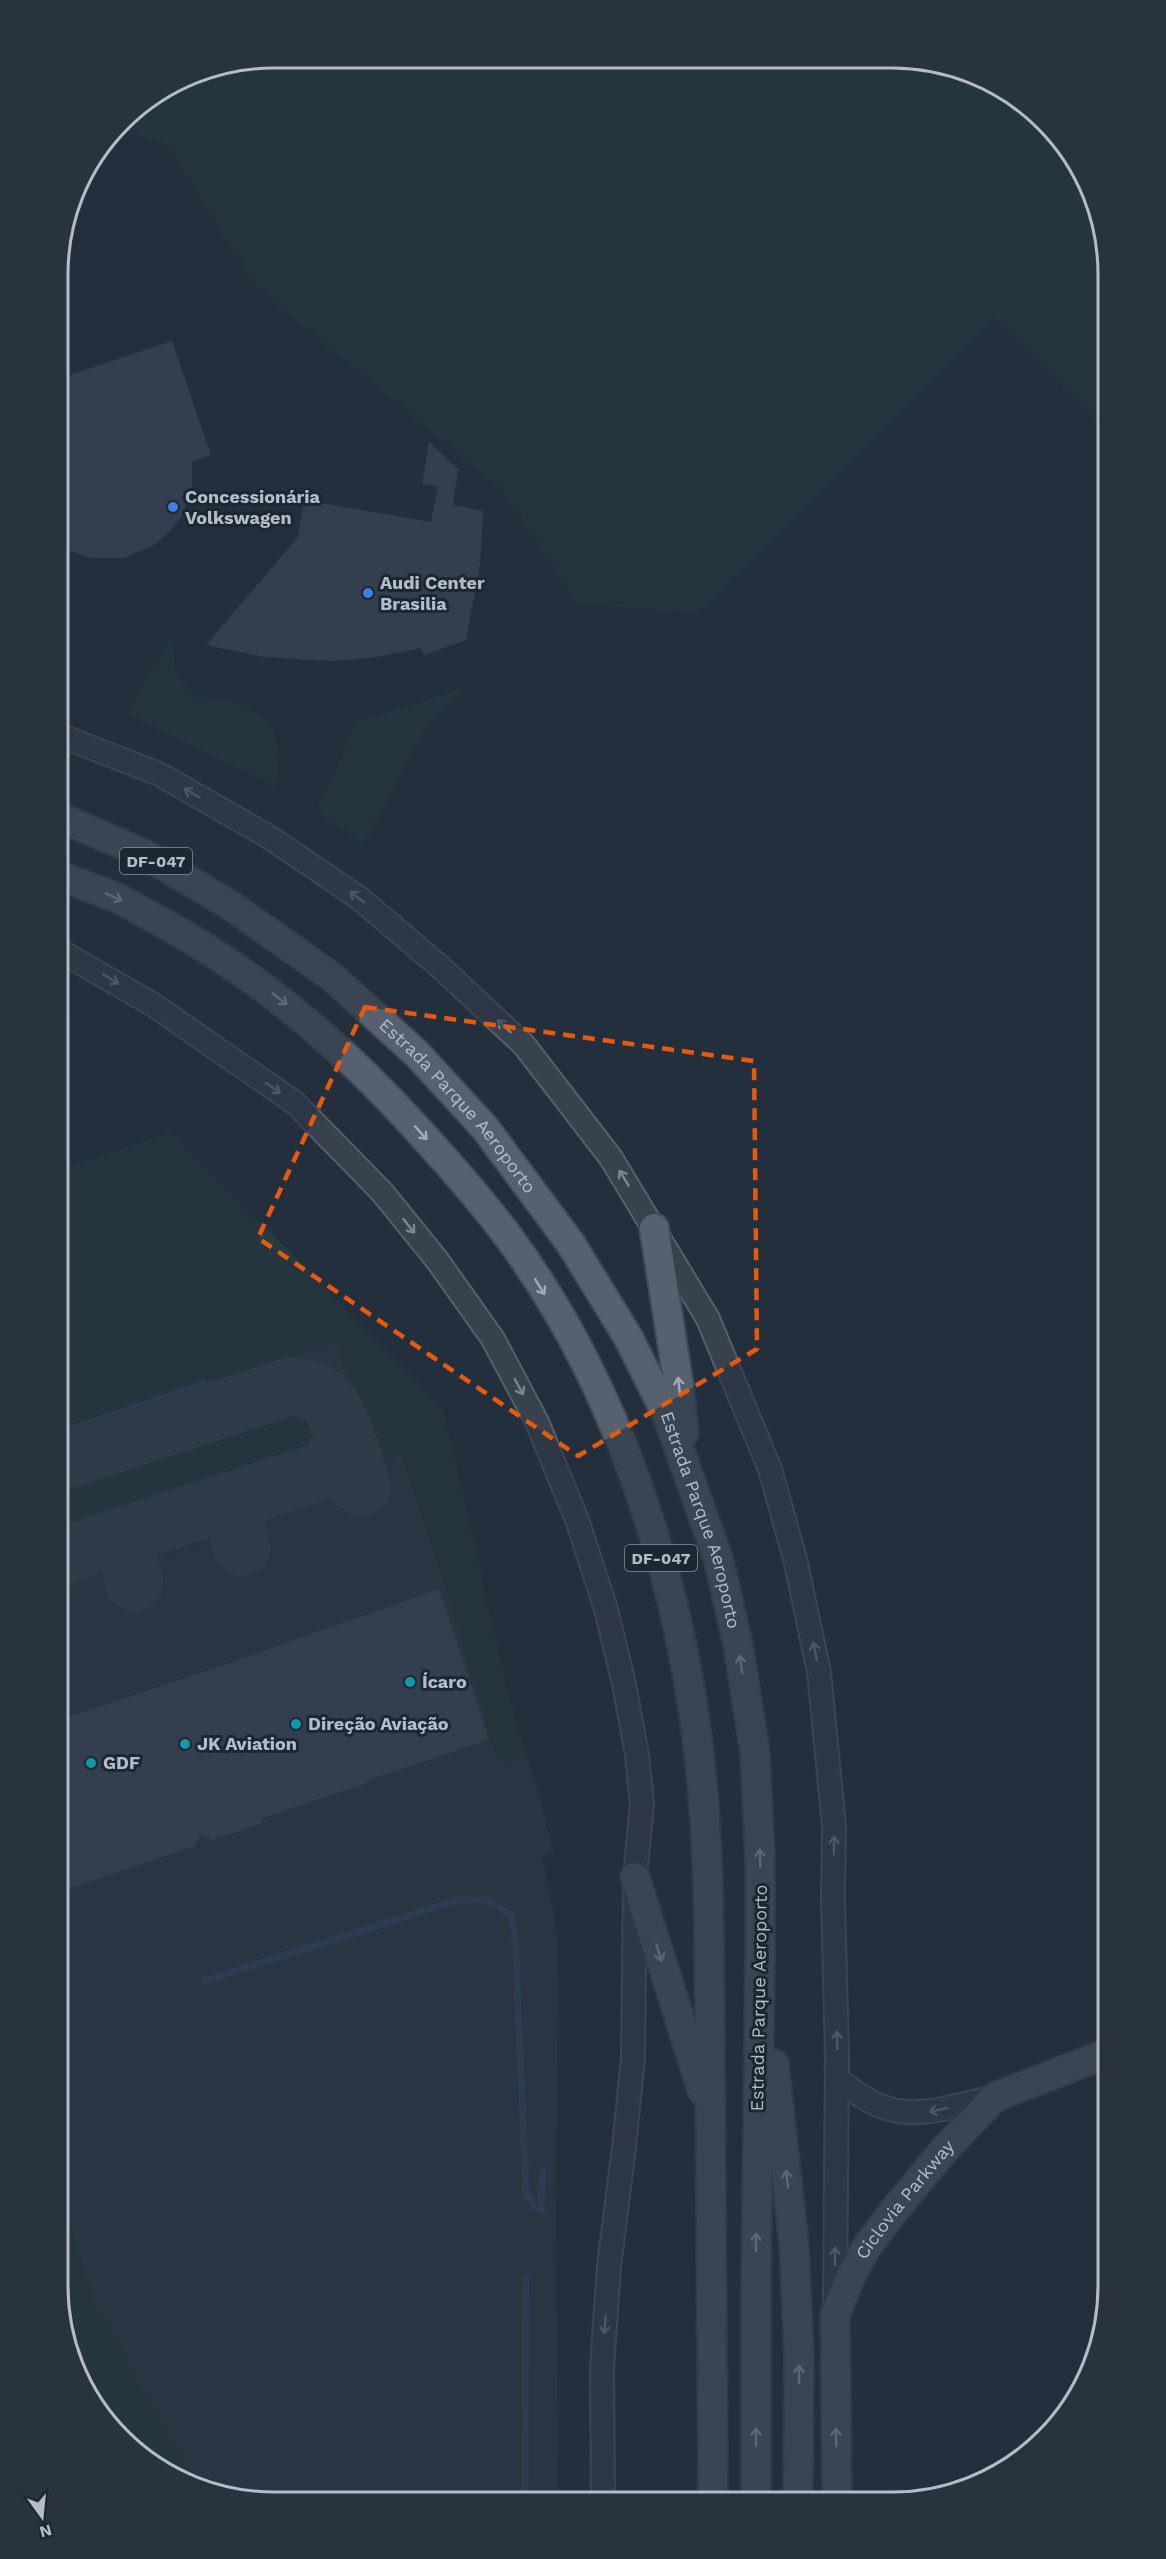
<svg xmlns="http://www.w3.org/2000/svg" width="1166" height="2559" viewBox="0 0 1166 2559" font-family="'Work Sans',sans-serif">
<rect width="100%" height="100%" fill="#242f3e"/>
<!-- airport -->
<polygon fill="#323c4b" points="61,1169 284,1246 345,1309 509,1698 538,1790 553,1852 542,1856 558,1937 556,2222 558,2496 232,2498 131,2448 93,2405 64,2342"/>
<!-- green -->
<g fill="#263c3f">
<polygon points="274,57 934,61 1035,111 1080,165 1102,217 1102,425 995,317 699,612 578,605 502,490 256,287 168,145 117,128 131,111 191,73"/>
<polygon points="171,637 176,675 194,696 247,705 273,727 280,758 275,786 127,714"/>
<polygon points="465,688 427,725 364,844 317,811 357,722"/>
<polygon points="171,1132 443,1407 509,1698 527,1757 498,1764 445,1587 401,1455 377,1465 336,1343 61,1435 61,1168"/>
<path d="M284,1404C308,1410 309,1416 314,1439L307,1452L292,1460L62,1539V1471Z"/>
<path d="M296,1493L309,1498L312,1505L252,1525C258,1500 274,1500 296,1493Z"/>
<path d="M196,1527L208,1530L219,1538L143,1562C158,1539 168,1531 196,1527Z"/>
<polygon points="92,1563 103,1565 110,1573 62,1589 62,1570"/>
<polygon points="64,2214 68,2218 95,2302 195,2480 131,2448 93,2405 64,2342"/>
</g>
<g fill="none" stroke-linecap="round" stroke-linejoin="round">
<!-- stream -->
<g stroke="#394c67" stroke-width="7">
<polyline points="61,1432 204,1384"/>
<polyline points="204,1981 461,1899 491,1901 511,1915 515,1934 526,2194 535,2207 541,2210 543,2171"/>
<polyline points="525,2497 526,2277"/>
</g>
<!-- taxiway -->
<g stroke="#3f4a5a" stroke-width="58">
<path d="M62,1461L292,1386C303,1388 314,1390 323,1397C343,1414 353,1462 362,1487C348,1476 339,1471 322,1471"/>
<path d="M207,1509C235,1509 235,1525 242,1547"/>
<path d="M104,1542C128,1545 129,1562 134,1582"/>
<polyline points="62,1556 322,1471 333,1462 342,1439"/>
</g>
</g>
<!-- building -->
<g fill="#455162">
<polygon points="172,341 211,455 192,462 192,487 182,516 170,531 154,545 124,558 90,558 58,546 58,379"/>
<polygon points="429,442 458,469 453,505 483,511 480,564 466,640 424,655 420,648 378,657 333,661 265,657 206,645 298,537 304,500 431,522 438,487 422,484"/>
<polygon points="439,1589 489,1739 366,1781 367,1783 261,1819 262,1823 212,1840 201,1834 195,1846 63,1891 62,1719 226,1664"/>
</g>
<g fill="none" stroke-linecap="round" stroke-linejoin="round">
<!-- minor casing -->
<g stroke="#565f6c" stroke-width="26">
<g id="minor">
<polyline points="59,735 159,774 269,837 359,898 438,965 524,1045 611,1158 708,1319 770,1469 795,1559 819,1672 834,1826 833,1899 837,2055 835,2306"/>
<polyline points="60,951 152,1004 295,1103 382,1192 437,1260 493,1339 537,1422 577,1520 606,1609 624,1684 637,1755 642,1803 635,1877 633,2058 624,2147 609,2266 602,2368 603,2496"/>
<path d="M837,2078C895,2129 927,2112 995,2097"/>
</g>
</g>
<!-- major casing -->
<g stroke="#414a57" stroke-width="32">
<g id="major">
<path id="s1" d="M59,817L144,854L230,905L332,977L417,1054L485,1128L571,1244L628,1337L667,1415L719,1561L738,1645L755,1752L760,1860V1958L756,2293V2495"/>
<path d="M60,876C77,883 95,889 113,896C130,904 146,914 163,923C260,976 344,1048 418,1130C450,1165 482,1201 510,1239C613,1379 673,1559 696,1730C711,1838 709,1951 710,2060C711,2205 712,2351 713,2496"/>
<polyline points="654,1228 679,1386 684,1433"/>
<polyline points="635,1877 702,2090"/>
<polyline points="774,2064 794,2244 799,2355 798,2495"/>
<path id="s2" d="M837,2495L835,2315L850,2278L866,2248L893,2212L945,2149L995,2097L1108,2053"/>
</g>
</g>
<!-- minor -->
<use href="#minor" stroke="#38414e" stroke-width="22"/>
<!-- major -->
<use href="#major" stroke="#56606e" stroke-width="28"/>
</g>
<!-- one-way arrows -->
<defs><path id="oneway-shaft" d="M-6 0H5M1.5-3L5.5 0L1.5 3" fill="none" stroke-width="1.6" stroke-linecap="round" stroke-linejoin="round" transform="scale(1.5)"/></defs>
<g stroke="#7c8592">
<use href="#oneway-shaft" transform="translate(192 793) rotate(-150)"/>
<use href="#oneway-shaft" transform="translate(357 897) rotate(-143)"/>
<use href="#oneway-shaft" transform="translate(111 979) rotate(31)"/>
<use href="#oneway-shaft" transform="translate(504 1026) rotate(-137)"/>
<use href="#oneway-shaft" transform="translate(273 1088) rotate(35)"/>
<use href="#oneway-shaft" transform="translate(624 1178) rotate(-121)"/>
<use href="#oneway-shaft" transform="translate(409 1226) rotate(52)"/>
<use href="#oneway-shaft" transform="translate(519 1387) rotate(62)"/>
<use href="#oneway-shaft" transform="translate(815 1651) rotate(-102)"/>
<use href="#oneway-shaft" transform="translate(834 1845) rotate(-89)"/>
<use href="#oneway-shaft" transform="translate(837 2040) rotate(-91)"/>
<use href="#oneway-shaft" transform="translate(938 2110) rotate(168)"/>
<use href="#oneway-shaft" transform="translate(835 2256) rotate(-90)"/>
<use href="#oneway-shaft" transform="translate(605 2325) rotate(94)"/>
</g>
<g stroke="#a1aab7">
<use href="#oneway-shaft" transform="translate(114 897) rotate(24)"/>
<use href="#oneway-shaft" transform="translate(280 999) rotate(38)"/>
<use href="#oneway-shaft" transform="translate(421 1133) rotate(48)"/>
<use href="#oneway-shaft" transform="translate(540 1287) rotate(58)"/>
<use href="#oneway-shaft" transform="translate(679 1386) rotate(-97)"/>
<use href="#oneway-shaft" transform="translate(741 1664) rotate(-99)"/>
<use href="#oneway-shaft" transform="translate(760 1858) rotate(-92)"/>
<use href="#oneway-shaft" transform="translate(659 1953) rotate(73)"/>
<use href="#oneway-shaft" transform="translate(787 2179) rotate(-96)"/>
<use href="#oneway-shaft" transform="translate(756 2242) rotate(-89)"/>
<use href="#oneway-shaft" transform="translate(799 2374) rotate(-90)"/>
<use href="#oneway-shaft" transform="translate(756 2437) rotate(-90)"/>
<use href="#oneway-shaft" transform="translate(836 2437) rotate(-91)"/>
</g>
<!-- marked area -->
<path d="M0 0H1166V2559H0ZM365,1007L754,1061L757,1349L578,1456L258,1238Z" fill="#242f3e" fill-opacity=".55" fill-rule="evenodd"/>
<path fill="none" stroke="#e8590c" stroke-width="4.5" stroke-dasharray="12 8" stroke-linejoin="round" d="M365,1007L754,1061L757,1349L578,1456L258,1238Z"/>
<!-- markers -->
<g fill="#3f7fe0" stroke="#1d2633" stroke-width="2">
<circle cx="173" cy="507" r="6"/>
<circle cx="368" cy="593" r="6"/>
</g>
<g fill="#0f9aa8" stroke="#1d2633" stroke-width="2">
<circle cx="410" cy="1682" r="6"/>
<circle cx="296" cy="1724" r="6"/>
<circle cx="185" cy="1744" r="6"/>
<circle cx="91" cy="1763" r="6"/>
</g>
<g text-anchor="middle" stroke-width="6" stroke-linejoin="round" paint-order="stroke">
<!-- shield labels -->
<g fill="#1d2633" stroke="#878f9c" stroke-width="1.5">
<rect x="120" y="848" width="72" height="26" rx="4.5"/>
<rect x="625" y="1545" width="72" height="26" rx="4.5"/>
</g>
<g font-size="16" font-weight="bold" fill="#b4bcc9">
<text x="156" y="867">DF-047</text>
<text x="661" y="1564">DF-047</text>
</g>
<!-- poi labels -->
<g font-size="18" font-weight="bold" fill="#b4bcc9" stroke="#1d2633" text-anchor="start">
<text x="185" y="503">Concessionária<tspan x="185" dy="21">Volkswagen</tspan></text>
<text x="380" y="589">Audi Center<tspan x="380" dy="21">Brasilia</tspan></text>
<text x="422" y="1688">Ícaro</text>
<text x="308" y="1730">Direção Aviação</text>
<text x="197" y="1750">JK Aviation</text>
<text x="103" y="1769">GDF</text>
</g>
<!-- street labels -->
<g font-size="18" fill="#b4bcc9" stroke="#1d2633">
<text dy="6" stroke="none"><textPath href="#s1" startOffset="498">Estrada Parque Aeroporto</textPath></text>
<text dy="6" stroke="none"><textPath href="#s1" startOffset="984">Estrada Parque Aeroporto</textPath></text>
<text transform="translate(759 1998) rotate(-89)" y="6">Estrada Parque Aeroporto</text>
<text dy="6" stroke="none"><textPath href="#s2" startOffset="316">Ciclovia Parkway</textPath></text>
</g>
</g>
<!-- crop -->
<path d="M0 0H1166V2559H0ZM274 68H892A206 206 0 0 1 1098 274V2286A206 206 0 0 1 892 2492H274A206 206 0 0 1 68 2286V274A206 206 0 0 1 274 68Z" fill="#29323f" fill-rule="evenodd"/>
<path fill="none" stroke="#b4bcc9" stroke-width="3" d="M274 68H892A206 206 0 0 1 1098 274V2286A206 206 0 0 1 892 2492H274A206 206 0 0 1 68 2286V274A206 206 0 0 1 274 68Z"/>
<!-- north arrow -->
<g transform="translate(42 2517) rotate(165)" stroke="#1d2633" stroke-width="4.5" paint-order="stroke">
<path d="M0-4.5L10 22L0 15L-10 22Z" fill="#b4bcc9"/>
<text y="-9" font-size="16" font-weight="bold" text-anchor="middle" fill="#b4bcc9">N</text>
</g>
</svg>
